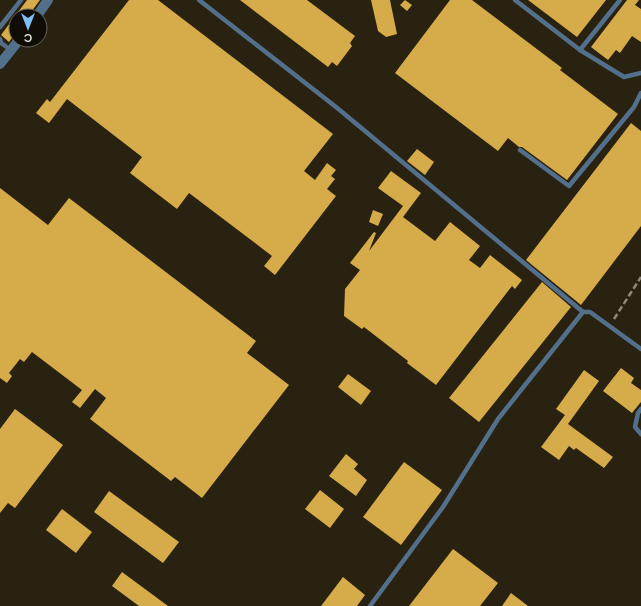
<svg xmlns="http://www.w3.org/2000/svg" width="641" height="606" viewBox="0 0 641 606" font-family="Manrope,sans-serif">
<rect width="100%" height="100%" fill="#2a2211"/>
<!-- building -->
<g fill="#d6ab49">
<polygon points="27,0 40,0 28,16 16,16 16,32 9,42 1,35"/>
<polygon points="129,0 158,0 333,134 304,171 315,180 327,163 336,170 331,176 335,179 327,189 336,196 275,275 264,266 272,256 189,193 177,209 130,173 142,157 67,99 49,123 36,113 47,99 50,102"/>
<polygon points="240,0 307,0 355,36 350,43 352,46 337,66 332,62 328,67"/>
<polygon points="371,0 390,0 397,34 386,37 378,31"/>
<polygon points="405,0 412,5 407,11 400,5"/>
<polygon points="450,0 472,0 562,68 560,70 618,114 567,180 522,147 519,147 508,138 498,151 395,73"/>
<polygon points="528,0 606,0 577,37"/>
<polygon points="627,0 639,0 635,5 641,9 641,42 632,36 620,53 616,50 608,60 591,47"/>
<polygon points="631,123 641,131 641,226 581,305 526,260"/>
<polygon points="417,149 434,162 425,175 407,161"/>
<polygon points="391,171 421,193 403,217 435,241 450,222 480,246 469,260 480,268 490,255 522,280 515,289 512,286 436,385 407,363 408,361 364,327 362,329 344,316 345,289 360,270 350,263 374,232 376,233 369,251 403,206 378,188"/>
<polygon points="0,188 48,225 69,198 256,341 247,353 289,385 202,498 175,477 171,481 90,419 106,398 95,389 80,408 72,402 82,390 32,352 24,362 20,359 9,373 12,376 7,383 0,378"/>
<polygon points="373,210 383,214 378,226 369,222"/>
<polygon points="542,282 571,307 479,422 449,398"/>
<polygon points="621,368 634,378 631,383 641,390 641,402 632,413 603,391"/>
<polygon points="584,370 599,381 568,424 613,457 604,468 576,448 574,450 569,446 559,460 541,447 565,415 556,409"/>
<polygon points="348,374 371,391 361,405 338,387"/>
<polygon points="15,409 63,445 15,508 8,503 0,513 0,429"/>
<polygon points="346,454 358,464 354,469 367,480 356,496 329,476"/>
<polygon points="404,462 442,490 401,545 363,517"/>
<polygon points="320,490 344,509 330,528 305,509"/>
<polygon points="109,491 179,542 163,563 94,512"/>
<polygon points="62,509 92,532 76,553 46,530"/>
<polygon points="453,549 498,583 480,606 409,606"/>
<polygon points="122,572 168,606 139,606 112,586"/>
<polygon points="343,577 365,595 357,606 321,606"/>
<polygon points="511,593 528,606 502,606"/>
</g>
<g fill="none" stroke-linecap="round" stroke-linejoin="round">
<!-- service -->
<g stroke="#52708c" stroke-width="4.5">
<polyline points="199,0 336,107 583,312 498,419 443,507 370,606"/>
<polyline points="515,0 580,50 620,0"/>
<polyline points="0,27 21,0"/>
<polyline points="0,39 1,43 11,50"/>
<polyline points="580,50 624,77 641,73"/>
<polyline points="520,150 569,186 634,107 641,93"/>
<polyline points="583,312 590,312 641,349"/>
<polyline points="641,409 638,413 635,427 641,434"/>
</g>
<!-- tertiary -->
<g stroke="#52708c" stroke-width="10">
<polyline points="37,16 48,0"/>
<polyline points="0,64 19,40"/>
</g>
<!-- rail -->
<polyline stroke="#90897b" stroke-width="2.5" stroke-dasharray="6 3" stroke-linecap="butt" points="614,319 641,277"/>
</g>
<!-- north arrow -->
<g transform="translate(28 28) rotate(180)"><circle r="19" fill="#100c06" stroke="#6b665e"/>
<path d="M0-3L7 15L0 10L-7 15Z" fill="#7dbef9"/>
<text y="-6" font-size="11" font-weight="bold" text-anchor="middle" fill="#f3eee3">С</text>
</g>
</svg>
